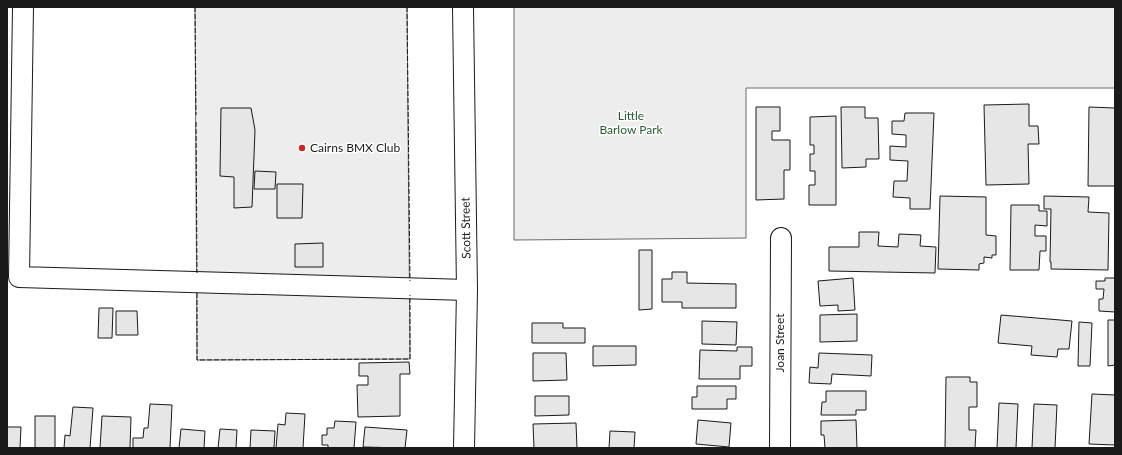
<svg xmlns="http://www.w3.org/2000/svg" width="1122" height="455" viewBox="0 0 1122 455" font-family="Lato,sans-serif">
<rect width="100%" height="100%" fill="#fff"/>
<!-- built -->
<g fill="#ededed" stroke="#6a6a6a">
<polygon points="195,7 407,7 410,359 197,360"/>
<polygon points="514,7 1115,7 1115,88 746,88 746,238 514,240"/>
</g>
<!-- building -->
<g fill="#e6e6e6" stroke="#1a1a1a">
<polygon points="1029,104 1029,126 1038,126 1039,144 1028,144 1029,184 986,185 984,105"/>
<polygon points="756,107 780,107 780,131 772,131 772,140 790,140 790,170 784,170 784,199 756,200"/>
<polygon points="841,107 865,107 865,118 878,118 879,159 866,159 866,167 842,168"/>
<polygon points="1089,107 1115,108 1115,186 1088,186"/>
<polygon points="221,108 251,108 255,130 252,207 234,208 234,177 220,176"/>
<polygon points="905,113 934,113 930,209 910,209 910,198 893,197 894,181 907,181 908,161 890,160 890,146 906,147 906,135 892,134 892,121 904,121"/>
<polygon points="836,116 836,205 809,205 809,185 815,185 815,171 810,171 810,154 814,154 814,145 810,145 810,117"/>
<polygon points="255,171 276,172 275,189 254,189"/>
<polygon points="277,184 303,184 302,218 277,218"/>
<polygon points="940,196 986,197 986,235 996,236 996,255 992,255 992,258 984,257 984,263 979,264 979,270 938,269"/>
<polygon points="1044,196 1089,197 1088,212 1109,213 1108,270 1051,269 1051,262 1050,262 1051,209 1044,209"/>
<polygon points="1011,205 1039,205 1039,211 1047,211 1047,226 1035,225 1035,236 1046,236 1046,251 1040,251 1039,270 1010,270"/>
<polygon points="859,232 879,232 878,246 898,247 899,234 921,235 920,246 936,247 935,273 829,271 829,247 859,247"/>
<polygon points="323,243 323,267 295,267 295,244"/>
<polygon points="639,250 652,250 652,309 639,310"/>
<polygon points="672,272 687,272 687,283 736,284 736,308 682,308 682,302 662,302 662,279 672,279"/>
<polygon points="853,278 855,310 838,311 838,305 820,306 818,281"/>
<polygon points="1105,278 1115,278 1115,312 1099,311 1099,299 1103,299 1104,289 1096,289 1096,281 1105,281"/>
<polygon points="99,308 113,308 112,338 98,338"/>
<polygon points="116,311 137,311 138,335 116,335"/>
<polygon points="857,314 857,341 820,342 820,315"/>
<polygon points="1001,315 1072,321 1069,349 1058,349 1057,357 1031,355 1032,346 998,343"/>
<polygon points="1108,320 1115,320 1115,365 1108,366"/>
<polygon points="702,321 737,322 736,345 702,344"/>
<polygon points="1079,322 1092,323 1090,366 1078,366"/>
<polygon points="532,323 563,323 563,328 585,328 585,343 532,343"/>
<polygon points="593,346 636,346 636,365 593,366"/>
<polygon points="737,347 752,347 752,366 740,366 740,379 699,379 700,350 737,351"/>
<polygon points="533,353 566,353 567,380 533,381"/>
<polygon points="819,353 872,355 871,376 832,374 831,384 809,383 810,367 818,368"/>
<polygon points="409,362 410,374 400,374 400,416 358,417 357,385 368,385 368,376 359,376 359,363"/>
<polygon points="946,377 970,377 970,382 977,382 977,407 969,407 969,430 976,430 975,448 945,448"/>
<polygon points="697,386 736,386 736,399 727,399 727,409 692,409 692,397 697,397"/>
<polygon points="826,391 866,391 866,410 856,410 856,415 821,415 822,402 826,402"/>
<polygon points="1092,394 1115,395 1115,445 1089,444"/>
<polygon points="535,396 569,396 569,415 535,416"/>
<polygon points="999,403 1018,404 1016,448 997,448"/>
<polygon points="150,404 172,405 170,448 133,448 133,438 143,438 144,428 148,428"/>
<polygon points="1034,404 1057,405 1055,448 1032,448"/>
<polygon points="73,407 93,408 90,448 64,448 65,435 70,436"/>
<polygon points="286,413 305,414 303,448 276,448 278,424 285,425"/>
<rect x="35" y="416" width="20" height="32"/>
<polygon points="102,416 131,417 130,448 100,448"/>
<polygon points="698,420 731,423 729,447 696,444"/>
<polygon points="856,420 857,448 825,448 824,435 821,435 821,421"/>
<polygon points="335,421 356,422 354,448 328,448 328,445 322,445 322,435 327,435 327,428 334,428"/>
<polygon points="576,423 577,448 534,448 533,424"/>
<polygon points="7,427 21,427 20,448 7,448"/>
<polygon points="365,427 407,430 405,448 363,447"/>
<polygon points="181,429 205,431 204,448 179,448"/>
<polygon points="220,429 237,430 236,448 218,448"/>
<polygon points="251,430 275,431 274,448 250,448"/>
<polygon points="610,431 635,432 634,448 609,448"/>
</g>
<g fill="none" stroke-linecap="round" stroke-linejoin="round">
<!-- minor casing -->
<g stroke="#1a1a1a" stroke-width="22">
<g id="minor">
<polyline points="23,7 19,277 467,290"/>
<polyline points="463,7 467,290 464,448"/>
<polyline points="780,448 781,238"/>
</g>
</g>
<!-- minor -->
<use href="#minor" stroke="#fff" stroke-width="20"/>
<!-- fence -->
<g stroke="#1a1a1a" stroke-width="1" stroke-dasharray="5 2" stroke-linecap="butt">
<polyline points="195,7 196,115"/>
<polyline points="407,7 410,281"/>
<polyline points="196,122 197,273"/>
<polyline points="197,293 197,360 410,359 410,295"/>
</g>
</g>
<!-- markers -->
<circle fill="#c62828" stroke="#fff" stroke-width="1.5" cx="302" cy="148" r="4"/>
<g text-anchor="middle" stroke-width="3" stroke-linejoin="round" paint-order="stroke">
<!-- park labels -->
<g font-size="12" fill="#2b5a34" stroke="#fff">
<text x="631" y="120">Little<tspan x="631" dy="14">Barlow Park</tspan></text>
</g>
<!-- poi labels -->
<g font-size="12" fill="#1a1a1a" stroke="#fff" text-anchor="start">
<text x="310" y="152">Cairns BMX Club</text>
</g>
<!-- street labels -->
<g font-size="12" fill="#1a1a1a" stroke="#fff">
<text transform="translate(466 228) rotate(-91)" y="4">Scott Street</text>
<text transform="translate(780 343) rotate(-90)" y="4">Joan Street</text>
</g>
</g>
<!-- border -->
<rect width="1122" height="455" fill="none" stroke="#1a1a1a" stroke-width="16"/>
</svg>
